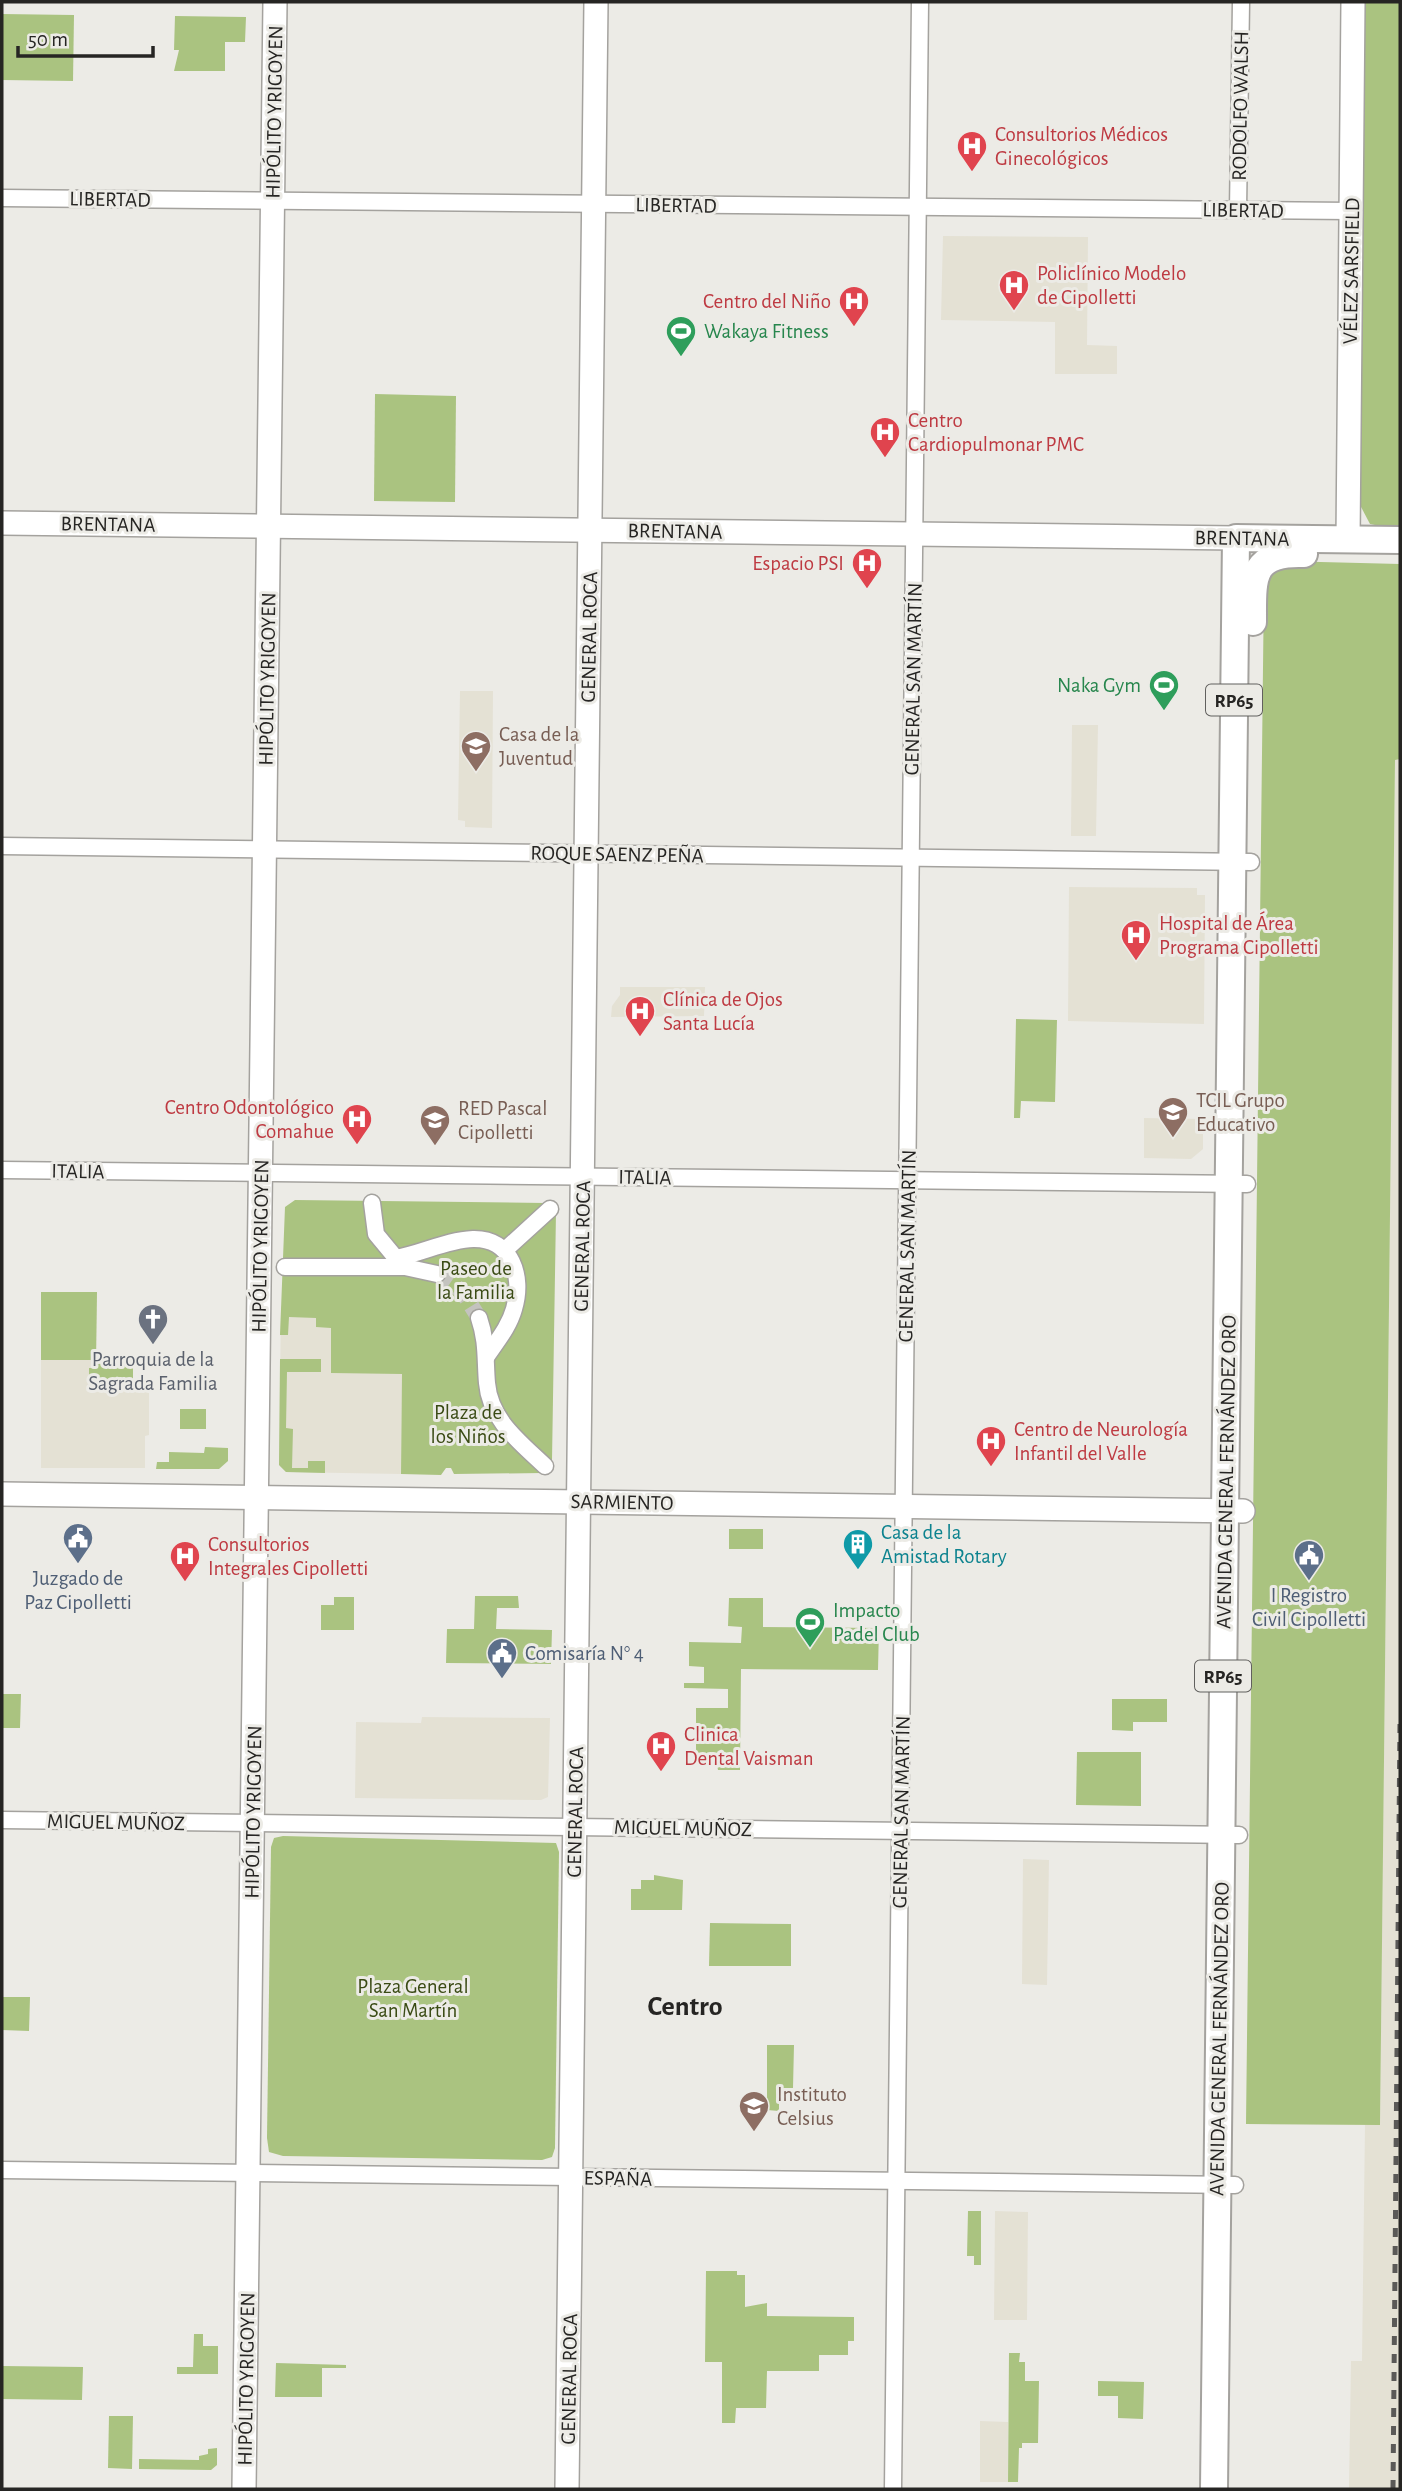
<svg xmlns="http://www.w3.org/2000/svg" width="1402" height="2491" viewBox="0 0 1402 2491" font-family="'Alegreya Sans',sans-serif">
<rect width="100%" height="100%" fill="#ecebe6"/>
<!-- built -->
<g fill="#e4e1d4">
<polygon points="943,236 1088,237 1087,345 1117,346 1117,374 1055,374 1055,322 941,320"/>
<polygon points="460,691 493,691 492,828 465,827 465,821 458,820"/>
<polygon points="1072,725 1098,725 1096,836 1071,836"/>
<polygon points="1395,759 1400,759 1400,2489 1349,2489 1351,2361 1362,2361 1365,2124 1380,2124"/>
<polygon points="1069,887 1197,888 1197,895 1205,895 1204,1024 1068,1021"/>
<polygon points="620,987 705,987 704,1016 611,1017 612,1006 620,995"/>
<polygon points="1144,1118 1203,1119 1203,1149 1191,1159 1144,1158"/>
<polygon points="41,1292 97,1292 96,1363 133,1363 133,1379 149,1379 149,1435 145,1436 145,1468 41,1468"/>
<polygon points="281,1306 403,1308 401,1474 286,1472 279,1465"/>
<polygon points="422,1717 550,1718 548,1797 541,1800 355,1798 356,1722 421,1723"/>
<polygon points="1023,1859 1049,1860 1047,1985 1022,1984"/>
<polygon points="995,2211 1028,2212 1027,2320 994,2320"/>
<polygon points="980,2421 1008,2422 1008,2482 980,2482"/>
</g>
<!-- green -->
<g fill="#aac380">
<polygon points="1365,2 1400,2 1400,530 1370,524 1360,505"/>
<polygon points="2,14 74,15 73,81 2,80"/>
<polygon points="175,16 246,17 245,42 225,42 225,71 174,71 179,50 174,50"/>
<polygon points="375,394 456,396 455,502 374,501"/>
<polygon points="1281,561 1400,564 1400,759 1395,760 1380,2125 1246,2124 1264,582"/>
<polygon points="1016,1019 1057,1020 1055,1102 1021,1101 1020,1118 1014,1118"/>
<polygon points="295,1200 545,1203 556,1212 552,1461 542,1473 454,1474 451,1468 446,1468 441,1475 401,1474 402,1374 331,1373 331,1328 316,1327 316,1318 289,1317 288,1335 280,1335 285,1207"/>
<polygon points="41,1292 97,1292 96,1360 41,1360"/>
<polygon points="280,1359 321,1359 321,1372 287,1372 286,1428 293,1429 292,1468 308,1468 308,1461 325,1461 325,1473 286,1472 279,1465"/>
<polygon points="96,1363 133,1363 133,1379 89,1379 89,1368 96,1368"/>
<rect x="180" y="1409" width="26" height="20"/>
<polygon points="205,1447 228,1448 228,1461 219,1469 156,1469 157,1462 169,1462 169,1452 204,1453"/>
<rect x="729" y="1529" width="34" height="20"/>
<polygon points="475,1596 518,1596 519,1608 497,1608 496,1629 552,1630 551,1664 446,1663 447,1629 474,1629"/>
<polygon points="334,1597 354,1597 354,1630 321,1630 321,1605 334,1605"/>
<polygon points="729,1598 763,1598 763,1627 879,1628 878,1670 741,1669 740,1770 718,1770 717,1765 696,1765 696,1708 728,1708 728,1689 684,1688 684,1683 704,1683 704,1667 689,1666 689,1642 741,1643 742,1627 728,1626"/>
<polygon points="2,1694 21,1694 20,1728 2,1728"/>
<polygon points="1112,1699 1167,1699 1167,1722 1133,1722 1133,1731 1112,1730"/>
<polygon points="1077,1752 1141,1752 1141,1806 1076,1805"/>
<polygon points="283,1836 556,1843 559,1852 555,2148 552,2157 542,2160 283,2156 269,2152 267,2138 271,1847 274,1838"/>
<polygon points="654,1875 683,1880 682,1910 631,1910 631,1889 641,1889 641,1880 654,1880"/>
<polygon points="710,1923 791,1924 791,1966 709,1966"/>
<polygon points="2,1997 30,1997 29,2031 2,2030"/>
<polygon points="767,2045 794,2045 793,2088 779,2088 779,2111 767,2110"/>
<polygon points="968,2211 981,2211 981,2265 974,2265 974,2256 967,2256"/>
<polygon points="706,2271 737,2271 737,2275 745,2275 745,2307 767,2303 767,2316 854,2317 854,2341 848,2341 848,2355 819,2355 819,2371 767,2371 766,2408 736,2408 735,2423 722,2423 722,2362 705,2362"/>
<polygon points="194,2334 203,2334 203,2346 218,2346 218,2374 177,2374 177,2367 193,2367"/>
<polygon points="1009,2353 1020,2353 1019,2362 1025,2362 1025,2381 1039,2381 1038,2443 1022,2443 1022,2448 1019,2448 1018,2482 1008,2482"/>
<polygon points="276,2363 346,2365 346,2368 322,2368 322,2397 275,2397"/>
<polygon points="2,2366 83,2367 82,2400 2,2399"/>
<polygon points="1098,2381 1144,2382 1143,2419 1118,2418 1118,2396 1098,2396"/>
<polygon points="109,2416 133,2416 132,2469 108,2468"/>
<polygon points="217,2448 217,2465 211,2470 139,2469 139,2459 199,2460 199,2456 208,2454 208,2449"/>
</g>
<g fill="none" stroke-linecap="round" stroke-linejoin="round">
<!-- street-tunnel -->
<polyline stroke="#c4c3bf" stroke-width="16" stroke-dasharray="16 8" stroke-linecap="butt" points="437,1274 462,1291 479,1318"/>
<!-- street casing -->
<g stroke="#a4a29e" stroke-width="19">
<g id="street">
<polyline points="2,198 1351,211"/>
<polyline points="1238,210 1241,2"/>
<polyline points="2,846 1251,862"/>
<polyline points="2,1170 1247,1184"/>
<polyline points="372,1203 376,1234 400,1263"/>
<polyline points="505,1250 550,1209"/>
<path d="M395,1258C421,1254 446,1240 473,1239C512,1238 524,1277 514,1309C509,1327 497,1341 487,1356"/>
<polyline points="285,1267 405,1267 437,1274"/>
<path d="M479,1318C487,1341 485,1360 487,1383C490,1420 520,1442 545,1466"/>
<polyline points="2,1820 1239,1835"/>
<polyline points="2,2170 1235,2185"/>
<polyline points="893,2489 920,2"/>
</g>
</g>
<!-- secondary casing -->
<g stroke="#a4a29e" stroke-width="26">
<g id="secondary">
<polyline points="2,523 1236,538"/>
<polyline points="1348,540 1353,2"/>
<polyline points="2,1494 1243,1511"/>
<polyline points="244,2489 275,2"/>
<polyline points="567,2489 596,2"/>
</g>
</g>
<!-- primary casing -->
<g stroke="#a4a29e" stroke-width="30">
<g id="primary">
<path d="M1253,622C1253,578 1250,552 1304,554"/>
<polyline points="1214,2489 1236,538 1400,540"/>
</g>
</g>
<!-- street -->
<use href="#street" stroke="#fff" stroke-width="16"/>
<!-- secondary -->
<use href="#secondary" stroke="#fff" stroke-width="23"/>
<!-- primary -->
<use href="#primary" stroke="#fff" stroke-width="26"/>
<!-- rail -->
<polyline stroke="#5a5957" stroke-width="5" stroke-dasharray="9 9" stroke-linecap="butt" points="1393,2489 1400,1721"/>
</g>
<!-- icons -->
<defs>
<g id="hospital-pin" transform="scale(1.575)"><path d="M0 17L-7.5 6A9.5 9.5 0 1 1 7.5 6Z" fill="#e0444e" stroke="#ecebe6"/><path d="M-5-5h3v3.5h4V-5h3V5h-3V1.5h-4V5h-3Z" fill="#fff"/></g>
<g id="stadium-pin" transform="scale(1.575)"><path d="M0 17L-7.5 6A9.5 9.5 0 1 1 7.5 6Z" fill="#2e9e5b" stroke="#ecebe6"/><path d="M0-5a6.5 5 0 1 0 0 10a6.5 5 0 1 0 0-10ZM-3.5-1.8h7v3.6h-7Z" fill="#fff"/></g>
<g id="university-pin" transform="scale(1.575)"><path d="M0 17L-7.5 6A9.5 9.5 0 1 1 7.5 6Z" fill="#8d6e63" stroke="#ecebe6"/><path d="M0-5L7-2L0 1L-7-2ZM-4 1L0 2.5L4 1V4Q0 6-4 4Z" fill="#fff"/></g>
<g id="church-pin" transform="scale(1.575)"><path d="M0 17L-7.5 6A9.5 9.5 0 1 1 7.5 6Z" fill="#6b7280" stroke="#ecebe6"/><path d="M-1.2-6h2.4v3.5h3.3v2.4h-3.3V6h-2.4V-.1h-3.3v-2.4h3.3Z" fill="#fff"/></g>
<g id="civic-pin" transform="scale(1.575)"><path d="M0 17L-7.5 6A9.5 9.5 0 1 1 7.5 6Z" fill="#5c6f8a" stroke="#ecebe6"/><path d="M-.6-6.5H3V-4.5H.6V-3L4-1V1h2V6H-6V1h2V-1L-.6-3ZM-1.2 2.5V6h2.4V2.5Z" fill="#fff"/></g>
<g id="building-pin" transform="scale(1.575)"><path d="M0 17L-7.5 6A9.5 9.5 0 1 1 7.5 6Z" fill="#0f9aa8" stroke="#ecebe6"/><path d="M-4-6H4V6H1V3H-1V6H-4ZM-2.5-4.3h1.7v1.8h-1.7ZM.8-4.3h1.7v1.8H.8ZM-2.5-1h1.7V.8h-1.7ZM.8-1h1.7V.8H.8Z" fill="#fff"/></g>
</defs>
<g fill-rule="evenodd">
<use href="#hospital-pin" x="972" y="146"/>
<use href="#hospital-pin" x="1014" y="285"/>
<use href="#hospital-pin" x="854" y="301"/>
<use href="#stadium-pin" x="681" y="331"/>
<use href="#hospital-pin" x="885" y="432"/>
<use href="#hospital-pin" x="867" y="563"/>
<use href="#stadium-pin" x="1164" y="685"/>
<use href="#university-pin" x="476" y="746"/>
<use href="#hospital-pin" x="1136" y="935"/>
<use href="#hospital-pin" x="640" y="1011"/>
<use href="#university-pin" x="1173" y="1112"/>
<use href="#hospital-pin" x="357" y="1119"/>
<use href="#university-pin" x="435" y="1120"/>
<use href="#church-pin" x="153" y="1319"/>
<use href="#hospital-pin" x="991" y="1441"/>
<use href="#civic-pin" x="78" y="1538"/>
<use href="#building-pin" x="858" y="1544"/>
<use href="#civic-pin" x="1309" y="1555"/>
<use href="#hospital-pin" x="185" y="1556"/>
<use href="#stadium-pin" x="810" y="1622"/>
<use href="#civic-pin" x="502" y="1653"/>
<use href="#hospital-pin" x="661" y="1746"/>
<use href="#university-pin" x="754" y="2106"/>
</g>
<g text-anchor="middle" stroke-width="6" stroke-linejoin="round" paint-order="stroke">
<!-- shield labels -->
<g fill="#ecebe6" stroke="#61605e" stroke-width="2">
<rect x="1206" y="684.5" width="56" height="31" rx="5"/>
<rect x="1195" y="1660.5" width="56" height="31" rx="5"/>
</g>
<g font-size="19" font-weight="bold" fill="#262523">
<text x="1234" y="707">RP65</text>
<text x="1223" y="1683">RP65</text>
</g>
<!-- street labels -->
<g font-size="21" fill="#262523" stroke="#ecebe6">
<text transform="translate(1240 106) rotate(-89)" y="7">RODOLFO WALSH</text>
<text transform="translate(274 112) rotate(-89)" y="7">HIPÓLITO YRIGOYEN</text>
<text transform="translate(110 199) rotate(1)" y="7">LIBERTAD</text>
<text transform="translate(676 205) rotate(1)" y="7">LIBERTAD</text>
<text transform="translate(1243 210) rotate(1)" y="7">LIBERTAD</text>
<text transform="translate(1351 271) rotate(-89)" y="7">VÉLEZ SARSFIELD</text>
<text transform="translate(108 524) rotate(1)" y="7">BRENTANA</text>
<text transform="translate(675 531) rotate(1)" y="7">BRENTANA</text>
<text transform="translate(1242 538) rotate(1)" y="7">BRENTANA</text>
<text transform="translate(589 637) rotate(-89)" y="7">GENERAL ROCA</text>
<text transform="translate(267 679) rotate(-89)" y="7">HIPÓLITO YRIGOYEN</text>
<text transform="translate(913 679) rotate(-89)" y="7">GENERAL SAN MARTÍN</text>
<text transform="translate(617 854) rotate(1)" y="7">ROQUE SAENZ PEÑA</text>
<text transform="translate(78 1171) rotate(1)" y="7">ITALIA</text>
<text transform="translate(645 1177) rotate(1)" y="7">ITALIA</text>
<text transform="translate(260 1246) rotate(-89)" y="7">HIPÓLITO YRIGOYEN</text>
<text transform="translate(582 1246) rotate(-89)" y="7">GENERAL ROCA</text>
<text transform="translate(907 1246) rotate(-89)" y="7">GENERAL SAN MARTÍN</text>
<text transform="translate(1226 1472) rotate(-89)" y="7">AVENIDA GENERAL FERNÁNDEZ ORO</text>
<text transform="translate(622 1502) rotate(1)" y="7">SARMIENTO</text>
<text transform="translate(253 1812) rotate(-89)" y="7">HIPÓLITO YRIGOYEN</text>
<text transform="translate(575 1812) rotate(-89)" y="7">GENERAL ROCA</text>
<text transform="translate(901 1812) rotate(-89)" y="7">GENERAL SAN MARTÍN</text>
<text transform="translate(116 1822) rotate(1)" y="7">MIGUEL MUÑOZ</text>
<text transform="translate(683 1828) rotate(1)" y="7">MIGUEL MUÑOZ</text>
<text transform="translate(1219 2039) rotate(-89)" y="7">AVENIDA GENERAL FERNÁNDEZ ORO</text>
<text transform="translate(618 2178) rotate(1)" y="7">ESPAÑA</text>
<text transform="translate(246 2379) rotate(-89)" y="7">HIPÓLITO YRIGOYEN</text>
<text transform="translate(569 2379) rotate(-89)" y="7">GENERAL ROCA</text>
</g>
<!-- health labels -->
<g font-size="21" fill="#be3a42" stroke="#ecebe6" text-anchor="start">
<text x="995" y="141">Consultorios Médicos<tspan x="995" dy="24">Ginecológicos</tspan></text>
<text x="1037" y="280">Policlínico Modelo<tspan x="1037" dy="24">de Cipolletti</tspan></text>
<text x="831" y="308" text-anchor="end">Centro del Niño</text>
<text x="908" y="427">Centro<tspan x="908" dy="24">Cardiopulmonar PMC</tspan></text>
<text x="844" y="570" text-anchor="end">Espacio PSI</text>
<text x="1159" y="930">Hospital de Área<tspan x="1159" dy="24">Programa Cipolletti</tspan></text>
<text x="663" y="1006">Clínica de Ojos<tspan x="663" dy="24">Santa Lucía</tspan></text>
<text x="334" y="1114" text-anchor="end">Centro Odontológico<tspan x="334" dy="24">Comahue</tspan></text>
<text x="1014" y="1436">Centro de Neurología<tspan x="1014" dy="24">Infantil del Valle</tspan></text>
<text x="208" y="1551">Consultorios<tspan x="208" dy="24">Integrales Cipolletti</tspan></text>
<text x="684" y="1741">Clinica<tspan x="684" dy="24">Dental Vaisman</tspan></text>
</g>
<!-- leisure labels -->
<g font-size="21" fill="#27864d" stroke="#ecebe6" text-anchor="start">
<text x="704" y="338">Wakaya Fitness</text>
<text x="1141" y="692" text-anchor="end">Naka Gym</text>
<text x="833" y="1617">Impacto<tspan x="833" dy="24">Padel Club</tspan></text>
</g>
<!-- education labels -->
<g font-size="21" fill="#785e54" stroke="#ecebe6" text-anchor="start">
<text x="499" y="741">Casa de la<tspan x="499" dy="24">Juventud</tspan></text>
<text x="1196" y="1107">TCIL Grupo<tspan x="1196" dy="24">Educativo</tspan></text>
<text x="458" y="1115">RED Pascal<tspan x="458" dy="24">Cipolletti</tspan></text>
<text x="777" y="2101">Instituto<tspan x="777" dy="24">Celsius</tspan></text>
</g>
<!-- park labels -->
<g font-size="21" fill="#3a4b14" stroke="#ecebe6">
<text x="476" y="1275">Paseo de<tspan x="476" dy="24">la Familia</tspan></text>
<text x="468" y="1419">Plaza de<tspan x="468" dy="24">los Niños</tspan></text>
<text x="413" y="1993">Plaza General<tspan x="413" dy="24">San Martín</tspan></text>
</g>
<!-- worship labels -->
<g font-size="21" fill="#5b616d" stroke="#ecebe6">
<text x="153" y="1366">Parroquia de la<tspan x="153" dy="24">Sagrada Familia</tspan></text>
</g>
<!-- culture labels -->
<g font-size="21" fill="#0d838f" stroke="#ecebe6" text-anchor="start">
<text x="881" y="1539">Casa de la<tspan x="881" dy="24">Amistad Rotary</tspan></text>
</g>
<!-- service labels -->
<g font-size="21" fill="#4e5e75" stroke="#ecebe6">
<text x="78" y="1585">Juzgado de<tspan x="78" dy="24">Paz Cipolletti</tspan></text>
<text x="1309" y="1602">I Registro<tspan x="1309" dy="24">Civil Cipolletti</tspan></text>
<text x="525" y="1660" text-anchor="start">Comisaría N° 4</text>
</g>
<!-- district labels -->
<g font-size="28" font-weight="bold" fill="#262523" stroke="#ecebe6">
<text x="685" y="2015">Centro</text>
</g>
</g>
<!-- border -->
<rect width="1402" height="2491" fill="none" stroke="#262523" stroke-width="7"/>
<!-- scale -->
<path d="M18 46v10h135v-10" fill="none" stroke="#262523" stroke-width="3.5"/>
<text x="28" y="46" font-size="21" fill="#262523" stroke="#ecebe6" stroke-width="5" paint-order="stroke">50 m</text>
</svg>
